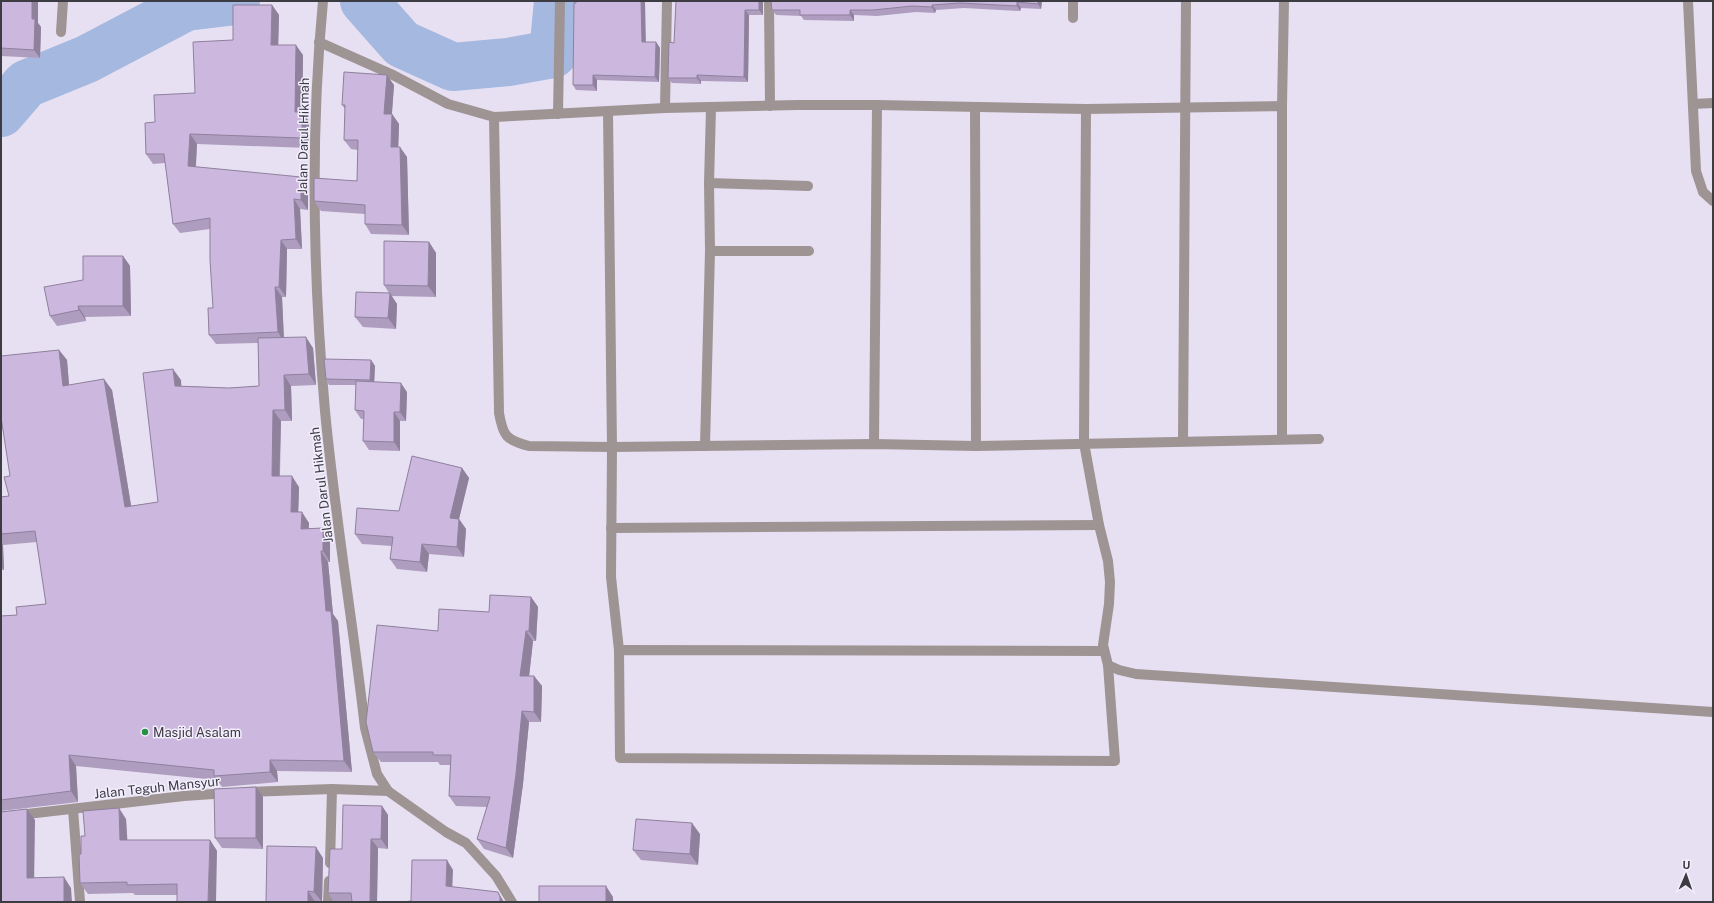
<svg xmlns="http://www.w3.org/2000/svg" width="1714" height="903" viewBox="0 0 1714 903" font-family="'Public Sans',sans-serif">
<rect width="100%" height="100%" fill="#e7e0f2"/>
<g fill="none" stroke-linecap="round" stroke-linejoin="round">
<!-- river -->
<g stroke="#a5b8df" stroke-width="48">
<polyline points="364,1 402,44 453,67 508,62 553,54 558,1"/>
<polyline points="1,113 26,84 87,59 186,7 236,1"/>
</g>
<!-- minor -->
<g stroke="#9e9494" stroke-width="10">
<path d="M323,1C310,137 313,275 325,411C335,517 353,623 365,728L377,774L388,791L446,832L466,843L496,876L512,902"/>
<polyline points="769,1 770,106"/>
<polyline points="1688,1 1696,171 1703,192 1713,201"/>
<polyline points="1073,18 1073,1"/>
<polyline points="61,32 63,1"/>
<polyline points="319,42 391,74 448,104 494,117 665,108 798,105 877,105 1086,109 1282,106 1282,439"/>
<polyline points="1693,104 1713,103"/>
<polyline points="1282,106 1284,1"/>
<polyline points="975,107 976,446"/>
<polyline points="665,108 667,1"/>
<polyline points="1086,109 1084,443 1099,525 1108,561 1110,582 1109,604 1103,645 1108,665 1119,670 1136,674 1713,712"/>
<polyline points="608,112 612,447 611,577 619,650"/>
<polyline points="558,114 560,1"/>
<path d="M494,117L499,413C503,436 506,440 529,446L612,447L874,444L976,446L1319,439"/>
<polyline points="709,183 808,186"/>
<polyline points="710,251 809,251"/>
<polyline points="1183,441 1186,1"/>
<polyline points="874,444 877,105"/>
<polyline points="705,446 710,251 709,183 711,108"/>
<polyline points="611,528 1099,525"/>
<polyline points="1103,651 619,650 620,758 1115,761 1108,665"/>
<polyline points="246,792 332,789 388,791"/>
<polyline points="73,809 80,902"/>
<polyline points="1,817 184,796 228,793"/>
<polyline points="330,863 332,789"/>
<polyline points="328,902 329,881"/>
</g>
</g>
<!-- wall -->
<g fill="#af9dc0">
<polygon points="1,1 38,1 38,23 41,27 40,58 1,56"/>
<polygon points="576,1 645,1 645,42 656,42 660,48 659,82 597,80 597,91 576,90 573,85"/>
<polygon points="676,1 763,1 763,15 749,15 748,82 701,81 701,84 672,83 668,78 674,43"/>
<polygon points="771,1 1042,1 1041,9 1021,8 1020,11 964,8 936,10 935,13 916,12 877,16 854,15 854,21 804,20 801,16 776,15 772,10"/>
<polygon points="272,5 279,15 278,45 303,55 302,112 309,121 308,148 197,144 196,167 308,186 308,210 300,209 302,249 287,249 286,297 282,297 284,338 313,348 316,385 291,386 292,421 281,421 280,476 299,487 298,512 309,523 309,529 323,528 330,539 330,562 328,562 333,614 338,621 352,772 277,771 278,782 222,787 217,780 76,766 78,802 1,811 1,616 17,615 46,604 37,542 3,545 4,570 1,570 1,497 9,496 10,476 59,350 67,360 69,385 112,390 131,506 158,502 181,380 181,386 229,388 259,386 258,343 216,344 209,335 213,308 210,229 180,233 173,224 165,163 153,164 146,154 155,122 195,93 233,40"/>
<polygon points="394,85 392,114 399,124 398,147 407,157 409,235 371,234 365,224 365,214 321,211 314,201 357,181 358,150 351,149 344,140 345,109 342,105"/>
<polygon points="429,242 436,253 436,297 391,296 397,304 396,329 363,327 355,317 389,293 384,285"/>
<polygon points="123,256 130,266 131,316 85,317 86,321 57,326 50,316"/>
<polygon points="371,360 375,366 374,382 407,392 406,421 400,421 400,451 369,450 363,441 364,419 361,419 355,410 356,385 329,385 326,379"/>
<polygon points="462,468 469,478 459,519 466,529 464,557 429,554 427,572 397,569 390,559 392,546 362,544 355,534 399,511"/>
<polygon points="531,597 538,607 536,641 533,641 529,676 534,676 542,686 541,722 529,722 523,784 513,858 484,849 477,839 487,807 456,806 449,796 450,765 440,765 438,762 381,762 373,752 438,631"/>
<polygon points="263,797 263,849 222,848 215,838"/>
<polygon points="382,806 388,815 388,849 378,848 377,902 334,902 328,893 342,849"/>
<polygon points="126,819 127,840 210,840 217,851 177,895 135,895 133,893 88,894 80,883 85,836"/>
<polygon points="700,834 698,865 641,860 633,850"/>
<polygon points="323,858 322,902 266,902"/>
</g>
<!-- shaded-wall -->
<g fill="#8f809c">
<polygon points="32,1 38,1 38,23 41,27 40,58 34,50 32,19"/>
<polygon points="641,1 645,1 646,48 642,42"/>
<polygon points="759,1 763,1 763,15 759,10"/>
<polygon points="1038,1 1042,1 1041,9 1038,4"/>
<polygon points="1017,2 1021,8 1020,11 1017,6"/>
<polygon points="272,5 279,15 278,55 271,45"/>
<polygon points="932,5 936,10 935,13 932,7"/>
<polygon points="745,10 749,15 748,82 744,77"/>
<polygon points="850,10 854,15 854,21 850,15"/>
<polygon points="656,42 660,48 659,82 655,77"/>
<polygon points="296,45 303,55 302,121 295,112"/>
<polygon points="387,75 394,85 391,124 384,114"/>
<polygon points="593,75 597,80 597,91 593,85"/>
<polygon points="697,75 701,81 701,84 697,78"/>
<polygon points="302,112 309,121 308,148 302,138"/>
<polygon points="392,114 399,124 398,157 391,147"/>
<polygon points="190,134 197,144 195,176 188,166"/>
<polygon points="400,147 407,157 409,235 402,225"/>
<polygon points="301,177 308,186 308,210 301,200"/>
<polygon points="294,199 300,209 302,249 296,239"/>
<polygon points="281,240 287,249 286,297 279,287"/>
<polygon points="429,242 436,253 436,297 428,286"/>
<polygon points="123,256 130,266 131,316 123,306"/>
<polygon points="275,287 282,297 284,342 278,332"/>
<polygon points="390,293 397,304 396,329 388,318"/>
<polygon points="78,306 85,317 86,321 79,310"/>
<polygon points="306,337 313,348 316,385 309,374"/>
<polygon points="59,350 67,360 70,397 63,386"/>
<polygon points="371,360 375,366 374,386 370,380"/>
<polygon points="173,369 181,380 182,397 175,386"/>
<polygon points="284,375 291,386 292,421 285,410"/>
<polygon points="104,379 112,390 133,517 125,507"/>
<polygon points="401,383 407,392 406,421 400,412"/>
<polygon points="273,410 281,421 279,486 272,476"/>
<polygon points="394,412 400,421 400,451 394,442"/>
<polygon points="462,468 469,478 459,519 466,529 464,557 457,547 450,518"/>
<polygon points="292,476 299,487 298,522 291,512"/>
<polygon points="302,512 309,523 308,539 301,529"/>
<polygon points="323,528 330,539 330,562 323,551"/>
<polygon points="1,541 3,545 4,570 1,566"/>
<polygon points="422,544 429,554 427,572 420,562"/>
<polygon points="321,551 328,562 333,614 338,621 352,772 344,761 326,611"/>
<polygon points="531,597 538,607 536,641 529,631"/>
<polygon points="526,631 533,641 528,686 520,676"/>
<polygon points="534,676 542,686 541,722 534,712"/>
<polygon points="522,711 529,722 523,784 513,858 506,848"/>
<polygon points="69,755 76,766 78,802 71,791"/>
<polygon points="270,760 277,771 278,782 270,772"/>
<polygon points="256,787 263,797 263,849 256,838"/>
<polygon points="382,806 388,815 388,849 381,839"/>
<polygon points="119,808 126,819 128,850 120,840"/>
<polygon points="27,809 35,820 34,888 27,878"/>
<polygon points="692,823 700,834 698,865 690,854"/>
<polygon points="371,839 378,848 377,902 370,902"/>
<polygon points="210,840 217,851 216,902 208,902"/>
<polygon points="316,847 323,858 322,902 314,892"/>
<polygon points="447,860 453,870 452,895 446,886"/>
<polygon points="64,877 71,888 72,902 64,902"/>
<polygon points="606,886 613,897 613,902 606,902"/>
<polygon points="308,891 315,902 308,902"/>
<polygon points="498,892 504,902 500,902"/>
</g>
<!-- building -->
<g fill="#ccb7df" stroke="#8f809c">
<polygon points="1,1 32,1 32,19 35,19 34,50 1,48"/>
<polygon points="576,1 641,1 642,42 656,42 655,77 593,75 593,85 573,85 574,3 576,3"/>
<polygon points="676,1 759,1 759,10 745,10 744,77 697,75 697,78 668,78 669,42 674,43"/>
<polygon points="771,1 1038,1 1038,4 1017,2 1017,6 960,3 932,5 932,7 912,6 873,10 850,10 850,15 800,15 800,10 772,10"/>
<polygon points="233,5 272,5 271,45 296,45 295,112 302,112 302,138 190,134 188,166 301,177 301,200 294,199 296,239 281,240 279,287 275,287 278,332 209,335 208,308 213,308 210,260 210,218 173,224 164,154 146,154 145,123 155,122 154,95 195,93 193,42 233,40"/>
<polygon points="344,72 387,75 384,114 392,114 391,147 400,147 402,225 365,224 365,205 314,201 314,178 357,181 358,140 344,140 345,105 342,105"/>
<polygon points="384,241 429,242 428,286 384,285"/>
<polygon points="83,256 123,256 123,306 78,306 79,310 50,316 44,287 83,280"/>
<polygon points="356,292 390,293 388,318 355,317"/>
<polygon points="306,337 309,374 284,375 285,410 273,410 272,476 292,476 291,512 302,512 301,529 323,528 323,551 321,551 326,611 331,611 344,761 270,760 270,772 214,776 214,770 69,755 71,791 1,800 1,616 17,615 16,607 46,604 35,531 1,534 1,497 9,496 4,477 10,476 1,417 1,356 59,350 63,386 104,379 125,507 158,502 143,373 173,369 175,386 229,388 259,386 258,338"/>
<polygon points="324,359 371,360 370,380 326,379"/>
<polygon points="356,381 401,383 400,412 394,412 394,442 363,441 364,411 355,410"/>
<polygon points="412,456 462,468 450,518 459,519 457,547 422,544 420,562 390,559 393,537 355,534 357,508 399,511"/>
<polygon points="490,595 531,597 529,631 526,631 520,676 534,676 534,712 522,711 516,774 506,848 477,839 490,797 449,796 451,755 433,755 433,752 373,752 366,722 377,625 438,631 439,609 489,612"/>
<polygon points="256,787 256,838 215,838 214,789"/>
<polygon points="343,805 382,806 381,839 371,839 370,902 352,902 351,893 328,893 330,849 342,849"/>
<polygon points="119,808 120,840 210,840 208,902 177,902 177,884 127,885 127,882 80,883 79,854 81,854 81,836 85,836 83,811"/>
<polygon points="27,809 27,878 64,877 64,902 1,902 1,812"/>
<polygon points="636,819 692,823 690,854 633,850"/>
<polygon points="267,846 316,847 314,892 308,891 308,902 266,902"/>
<polygon points="412,860 447,860 446,886 498,892 500,897 500,902 402,902 411,901"/>
<rect x="539" y="886" width="67" height="16"/>
</g>
<!-- markers -->
<circle fill="#289046" stroke="#f3eefd" stroke-width="1.5" cx="145" cy="732" r="4"/>
<g text-anchor="middle" stroke-width="3" stroke-linejoin="round" paint-order="stroke">
<!-- street labels -->
<g font-size="13" fill="#3e3c43" stroke="#f3eefd">
<text transform="translate(303 136) rotate(-89)" y="5">Jalan Darul Hikmah</text>
<text transform="translate(321 485) rotate(-97)" y="5">Jalan Darul Hikmah</text>
<text transform="translate(157 787) rotate(-6)" y="5">Jalan Teguh Mansyur</text>
</g>
<!-- poi labels -->
<g font-size="13" fill="#3e3c43" stroke="#f3eefd" text-anchor="start">
<text x="153" y="737">Masjid Asalam</text>
</g>
</g>
<!-- border -->
<rect width="1714" height="903" fill="none" stroke="#3e3c43" stroke-width="4"/>
<!-- north arrow -->
<g transform="translate(1686 875) rotate(2)" stroke="#f3eefd" stroke-width="3" paint-order="stroke">
<path d="M0-3L7 15L0 10L-7 15Z" fill="#3e3c43"/>
<text y="-6" font-size="11" font-weight="bold" text-anchor="middle" fill="#3e3c43">U</text>
</g>
</svg>
